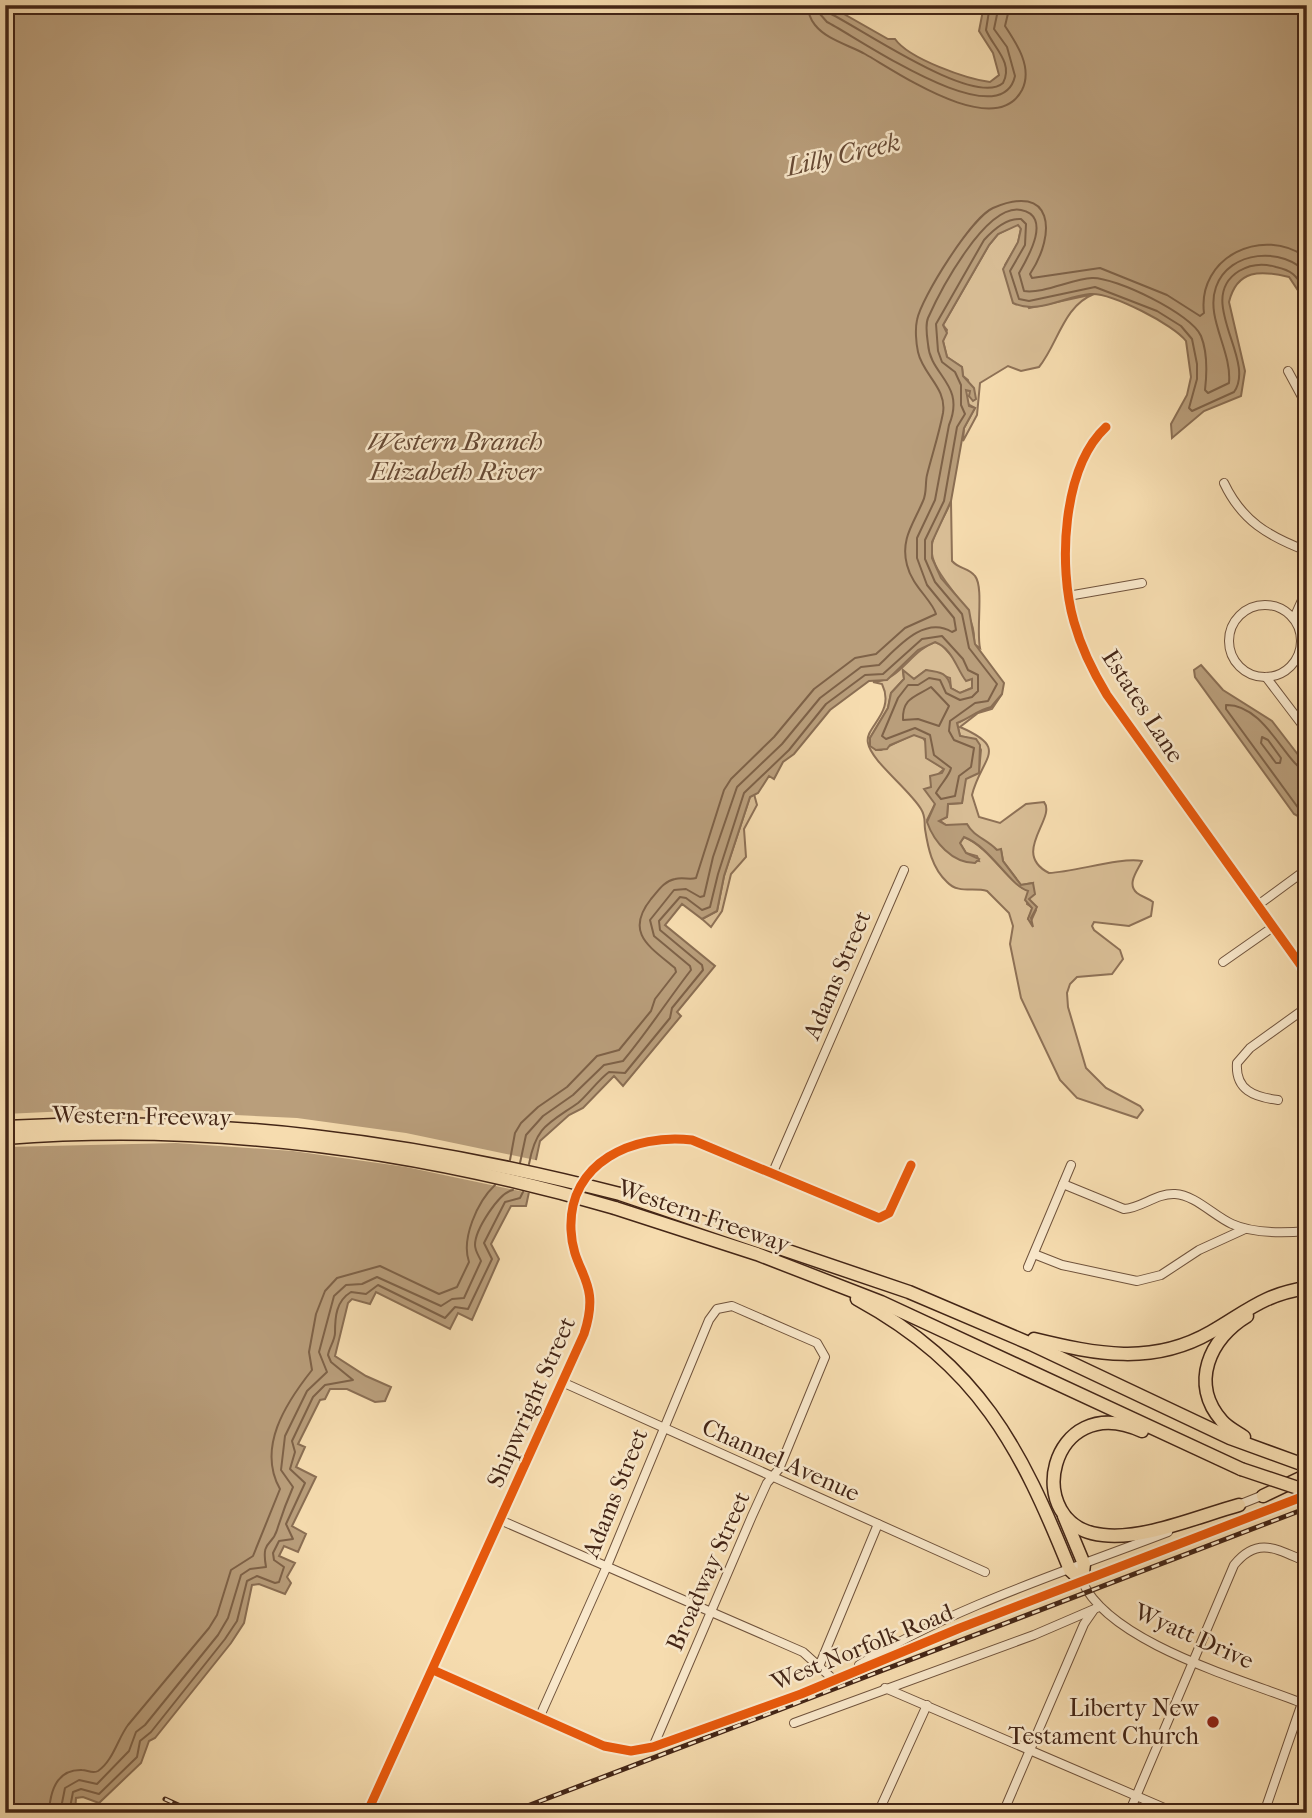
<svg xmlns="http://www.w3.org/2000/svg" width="1312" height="1818" viewBox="0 0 1312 1818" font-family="'IM FELL French Canon',serif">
<rect width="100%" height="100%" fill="#f6dcaf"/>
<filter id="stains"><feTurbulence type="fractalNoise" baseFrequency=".00286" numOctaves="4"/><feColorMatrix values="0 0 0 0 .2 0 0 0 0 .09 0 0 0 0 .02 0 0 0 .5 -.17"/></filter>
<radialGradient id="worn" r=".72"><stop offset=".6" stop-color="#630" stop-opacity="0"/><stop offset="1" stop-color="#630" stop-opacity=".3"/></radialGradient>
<!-- green -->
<g fill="#d8bd95" stroke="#8e7156" stroke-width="2">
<path d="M1018,224L1021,228L1018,243L1005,265L1029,308L1094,294C1063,306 1058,344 1039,367L1021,371L1008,366L980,383L977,415L963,441L964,428L975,408L968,404L965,390L970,391L971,397L968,380L963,376L962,367L947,357L943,341L947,330L943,325L989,245L998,234Z"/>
<path d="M951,501L952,561C959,569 969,568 975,576C984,587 976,630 980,648L974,644C978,600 922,575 933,540C937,526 946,515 951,501Z"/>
<path d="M935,642L942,645L972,679V688L960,693L951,688L950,678L926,670L914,679L903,672L904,679L891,693L888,708L870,738L876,750H881L914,734L922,736L928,746L926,757L944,769L932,780L935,804L927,820C939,851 948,855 979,861L977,856L966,853L960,843L964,837C991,848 1008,884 1029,891L1027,904L1033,908L1028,919L1031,921L1036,910L1029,899L1033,883L1021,885L1003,861L1001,850L997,851L963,826L946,825L939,820L947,817L948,804L962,803L965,779L979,771L981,750L976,740L960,736L957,723C968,718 977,708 989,709L1002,694L992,709L978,713L960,727C1011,749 981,757 972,795L979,817L1000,823L1026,804L1044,802C1057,818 1010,853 1049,873C1075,872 1120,857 1142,861C1138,870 1126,884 1137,893C1142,897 1148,898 1153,902L1151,916L1129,926L1094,922L1092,926L1094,930L1120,950L1123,959L1112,974L1077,977L1070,984L1067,993L1068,1007L1086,1068L1106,1088L1140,1106L1143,1110L1137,1118L1077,1098L1060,1080L1021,998L1010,944L1013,926L1009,913L987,891C974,887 958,894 947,882C932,868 928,848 925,829C924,821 926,817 921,809C909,789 871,761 868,743C864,727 896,713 882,684L873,682C899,682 911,650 935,642Z"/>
<polygon points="754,794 757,805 744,829 746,857 731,874 722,911 711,927 702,919 717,911 724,876 750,797"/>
</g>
<!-- water -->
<g fill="#b99e7b" stroke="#8a6e53" stroke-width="2">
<path d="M5,5H828L888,39H895C909,59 967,79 990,82L999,75L993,53L979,31L984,5H1307V304L1289,277C1261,270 1237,269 1229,302L1245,371L1241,396L1204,411L1172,438L1171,424L1187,395L1191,377L1186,341C1174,325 1111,292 1090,294C1065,296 1038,315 1013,303L1003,269L1018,242L1021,229L1018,225L998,234L989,245L943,325L947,333L943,341L947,357L962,367L963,376L974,388L976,399L973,401L969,396L970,391L966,390L969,406L975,408L964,428L951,501L932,542V558L941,578L969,610L975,644L1004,683L1002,694L991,707C978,710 970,718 957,723L960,736L976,739L980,745L979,773L966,779L962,803L948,804L947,817L939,821L946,825L967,824C974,837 987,839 997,850L1001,849L1003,861L1021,885L1033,883L1035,894L1029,899L1037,907L1031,918L1033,927L1028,919L1032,908L1025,900L1028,891C1009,885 991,847 964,837L960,843L966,853L979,859L975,863C952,863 934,842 927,822L935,804L924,789L931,787L930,776L942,773L944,769L926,758L925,739L914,735L890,745L887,749L876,750L870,746V738L888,708L891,693L904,679L903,670L914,679L926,670C941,672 948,673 951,688L960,693L972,688V679L966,681C956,668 953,649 935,642L918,650L887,680L869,681L830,710L794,754L783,762L774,779L769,776L758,793L750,797L724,876L717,911L702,919L682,904L665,925L715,966L677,1012L681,1016L623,1086L614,1076L583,1108L569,1115L540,1141L526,1206H511L491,1244L499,1259L472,1320L458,1313L450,1329L376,1292L370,1304L352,1299L348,1303L335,1356L366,1376L391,1387L385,1401L375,1402L347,1389H330L325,1399L320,1400L298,1444L305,1447L296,1467L316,1477L292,1526L306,1534L298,1552L284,1546L279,1556L295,1563L287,1577L291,1583L285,1594L259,1584L252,1585L244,1623L231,1643L155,1738L149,1741L141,1763L99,1803L83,1797L76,1798L75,1813H5Z"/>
<polygon points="1201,665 1223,690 1272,721 1299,756 1307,768 1307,821 1294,814 1195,677 1194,670"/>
</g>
<!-- pier -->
<polygon fill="#f6dcaf" points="111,1109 297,1118 406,1133 540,1161 534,1194 406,1167 293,1151 176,1143 5,1147 5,1114"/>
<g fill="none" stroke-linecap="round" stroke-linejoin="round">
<!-- shore -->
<g stroke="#7e6248" stroke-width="2">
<path d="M808,5C808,13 810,19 815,25C827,40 849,45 865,54C897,72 995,141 1022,90C1033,68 1017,44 1005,26L1010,5"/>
<path d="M819,5L820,14L827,22C857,37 1001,139 1015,76L1007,47L994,29L999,5"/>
<path d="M827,5L831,14C862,29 975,108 1003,83C1014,63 993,47 986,30L990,5"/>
<path d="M931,687L949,706L939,726L918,719L903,720C902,698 915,697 931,687Z"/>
<polygon points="1262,737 1268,740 1281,758 1280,763 1276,763 1261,743"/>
<path d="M1307,771C1287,768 1266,704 1226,705V709L1299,809L1307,814"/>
<path d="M510,1160L515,1133L521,1123L538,1107L567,1087L597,1056L619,1050L651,1011L655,999L676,972L675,968C650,947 624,933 651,899C658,891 664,881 675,879C683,877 690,880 696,878L724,790L731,779L774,737L814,689L855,658L876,654L905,628L936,614C932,600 912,586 907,565C900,539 914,523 923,501C927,493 925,483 927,475C932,455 939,434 943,413C947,388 923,375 918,352C916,343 915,329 917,320C921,298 972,217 993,208C1053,182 1057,233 1030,274L1032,278L1100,268L1167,295L1200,316L1204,313C1197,257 1263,225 1307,258"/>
<path d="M520,1163L526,1135L543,1116L573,1095L604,1065L623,1061C648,1031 667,1001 691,970L690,966L654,936L650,920L674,890L686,889L700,897L704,896L713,857L737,787L782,744L820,698L861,667L879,665C897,648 924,615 952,632L956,630L954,618L927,585L917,558V538L935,500L949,425C966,384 930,376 928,344C927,337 925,325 928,318C940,291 986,203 1021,210C1053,216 1027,259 1019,273L1024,291C1043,294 1072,279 1092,278C1115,277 1192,314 1201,336C1207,351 1207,373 1205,390L1208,393L1229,383C1232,350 1205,318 1216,287C1229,250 1284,246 1307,274"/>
<path d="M529,1164C536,1126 548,1124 578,1103C586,1097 598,1080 609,1072L625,1073L670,1018L672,1008L703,970L702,965L660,930L659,921L680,897L686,898L702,910L710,907L718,874L744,793L789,750L826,704L865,675L883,674L922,639L942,636L963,659L968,670L978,675V691L972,697L960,700L946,693L940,680L929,678L918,685H908L898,698L882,736L886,739L915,728L930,735L934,755L951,768C950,775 940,785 936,793L941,799L955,796L959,776L971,767L974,748L954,740L949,731L950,721L975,703L988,701L997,684L969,648L962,614L935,582L925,559V540L944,501L957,427L965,414L961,405V385L955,372L942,362L938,351L936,324L984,240C993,230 1007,218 1021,219L1026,224L1025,245L1010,271L1019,299L1029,301L1095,287L1157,311L1181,326L1192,339L1197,364V379L1189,408L1192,411L1234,392C1257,360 1194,299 1239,271C1251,264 1263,263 1276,267C1295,271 1297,278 1307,293"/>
<path d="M49,1813C50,1792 56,1769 82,1770C87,1770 93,1774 98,1771C113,1761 118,1738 128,1725L209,1628L217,1615L231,1570L253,1556L280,1489C257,1448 285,1404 312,1370L309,1352L316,1314L325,1291L337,1278L380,1266L439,1294L457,1287L469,1262C461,1239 477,1202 495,1185"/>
<path d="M60,1813L65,1788L79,1780L97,1784L129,1751L136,1732L145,1725L218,1635L228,1618L241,1575L250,1569L266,1567C261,1539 272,1547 277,1530C282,1514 286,1503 293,1487L281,1470L285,1436L307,1391L327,1372L319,1352L334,1296L346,1285L362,1284L377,1277L441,1306L452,1299L464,1298L481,1261C479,1256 475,1251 475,1245C475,1230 499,1192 513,1190"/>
<path d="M69,1813L73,1792L81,1789L99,1794L137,1757L140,1741L151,1732L225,1639L237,1621L247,1581L257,1576L275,1583L279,1582L284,1567L274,1560L273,1553L279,1541L293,1539L286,1524L305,1483L290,1469L295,1452L292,1441L313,1397L325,1385L353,1380L331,1362L328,1355C329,1348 335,1340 335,1333C335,1317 336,1301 351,1292L366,1294L378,1285L445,1318L455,1307L468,1309L492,1259L484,1243L505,1202L520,1198L523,1192"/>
</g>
<!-- minor casing -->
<g stroke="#70533c" stroke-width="10">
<g id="minor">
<polyline points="1288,371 1307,406"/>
<path d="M1106,427C1062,468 1058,567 1074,622C1081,647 1093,672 1107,695L1307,974"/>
<path d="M1224,483C1242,521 1268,536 1307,551"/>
<polyline points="1068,596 1142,583"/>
<circle cx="1265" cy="641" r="36"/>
<polyline points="1294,618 1307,589"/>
<polyline points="1298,656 1307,669"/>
<polyline points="1266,677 1307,731"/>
<polyline points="1258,905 1307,869"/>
<polyline points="1223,962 1273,927"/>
<path d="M1278,1100C1254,1097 1235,1090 1237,1063L1250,1048L1307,1007"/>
<polyline points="773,1172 904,870"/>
<path d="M1063,1184L1124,1209C1142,1208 1156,1193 1175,1194C1195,1195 1214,1216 1232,1224C1254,1234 1284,1233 1307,1231"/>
<polyline points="1034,1254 1062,1265 1137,1281 1161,1275 1199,1250 1245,1229"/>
<polyline points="1028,1267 1071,1165"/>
<polyline points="562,1382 985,1572"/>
<polyline points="1236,1506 1266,1494"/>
<polyline points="500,1520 803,1652 834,1680"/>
<path d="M1082,1581C1110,1644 1245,1680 1307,1705"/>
<polyline points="820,1664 878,1524"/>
<path d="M859,1665C955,1606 1064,1572 1168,1532"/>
<polyline points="433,1670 604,1746 631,1751 653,1747 801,1694 960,1628 1307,1495"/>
<polyline points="885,1688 1176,1813"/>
<polyline points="540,1716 607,1566 709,1320 717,1309 732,1306 817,1343 825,1357 779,1469 767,1483 752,1516 653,1747"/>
<polyline points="794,1723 1034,1635 1099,1607"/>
<path d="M367,1813L584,1334C602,1279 573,1275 571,1230C568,1162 634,1133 692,1140L879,1218L889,1213L911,1165"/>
<polyline points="878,1813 927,1705"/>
<polyline points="1003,1813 1084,1624 1093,1611"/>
<path d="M1129,1813L1234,1565C1258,1535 1278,1550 1307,1562"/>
<polyline points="1264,1813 1302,1703"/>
</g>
</g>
<!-- highway casing -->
<g stroke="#432516" stroke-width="15">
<g id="highway">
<polyline points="620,1194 909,1292 1031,1344 1230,1438 1307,1466"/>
<polyline points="615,1208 757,1254 881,1302 1241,1469"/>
<path d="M857,1299C979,1366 1020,1446 1070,1570L1082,1581"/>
<path d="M1034,1339C1096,1354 1152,1366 1211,1332C1246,1312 1264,1294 1307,1288"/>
<path d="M1142,1431C1049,1388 1019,1527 1103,1535C1144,1540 1199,1516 1239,1505"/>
<path d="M1244,1437C1237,1432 1228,1428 1222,1421C1189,1384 1210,1338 1247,1316"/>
<polyline points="1263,1496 1307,1475"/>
<polyline points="1064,1516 1084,1564 1082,1581"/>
</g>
</g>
<!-- minor -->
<use href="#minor" stroke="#f9e8cb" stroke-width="8"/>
<!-- highway -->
<use href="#highway" stroke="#f6dcaf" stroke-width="12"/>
<!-- rail casing -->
<g stroke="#432516" stroke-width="5">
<g id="rail">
<polyline points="165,1799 196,1813"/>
<polyline points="509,1813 1307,1508"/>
</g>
</g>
<!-- rail -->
<use href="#rail" stroke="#f9e8cb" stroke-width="2.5" stroke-dasharray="8" stroke-linecap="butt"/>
<!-- highway-bridge casing -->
<g stroke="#432516" stroke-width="15" stroke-linecap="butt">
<g id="highway-bridge">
<path d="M5,1127C219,1115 413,1141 620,1194"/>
<path d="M5,1138C213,1122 416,1150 615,1208"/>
<polyline points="1241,1469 1307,1491"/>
</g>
</g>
<!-- highway-bridge -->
<use href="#highway-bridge" stroke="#f6dcaf" stroke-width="12"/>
<!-- cycleway casing -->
<g stroke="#f9e8cb" stroke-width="13">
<g id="cycleway">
<path d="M1106,427C1062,468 1058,567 1074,622C1081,647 1093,672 1107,695L1307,974"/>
<polyline points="433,1670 604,1746 631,1751 653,1747 801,1694 960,1628 1307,1495"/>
<path d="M367,1813L584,1334C602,1279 573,1275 571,1230C568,1162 634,1133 692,1140L879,1218L889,1213L911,1165"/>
</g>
</g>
<!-- cycleway -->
<use href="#cycleway" stroke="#e8590c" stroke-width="9"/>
</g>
<!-- markers -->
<circle fill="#8f2418" stroke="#f9e8cb" stroke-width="2.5" cx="1213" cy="1722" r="7"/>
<g text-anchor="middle" stroke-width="5" stroke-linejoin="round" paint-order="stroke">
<!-- street labels -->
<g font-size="24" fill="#432516" stroke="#f9e8cb">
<text transform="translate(1143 706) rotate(57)" y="8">Estates Lane</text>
<text transform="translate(837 975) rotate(-67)" y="8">Adams Street</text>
<text transform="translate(142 1116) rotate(1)" y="8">Western Freeway</text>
<text transform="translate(704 1216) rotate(19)" y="8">Western Freeway</text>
<text transform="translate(531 1402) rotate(-66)" y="8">Shipwright Street</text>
<text transform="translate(781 1460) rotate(24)" y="8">Channel Avenue</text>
<text transform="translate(615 1493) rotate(-68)" y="8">Adams Street</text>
<text transform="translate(708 1571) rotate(-66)" y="8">Broadway Street</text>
<text transform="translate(1194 1636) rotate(24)" y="8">Wyatt Drive</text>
<text transform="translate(862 1647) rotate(-22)" y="8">West Norfolk Road</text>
</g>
<!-- poi labels -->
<g font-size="24" fill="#432516" stroke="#f9e8cb" text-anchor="end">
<text x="1199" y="1716">Liberty New<tspan x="1199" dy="28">Testament Church</tspan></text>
</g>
<!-- water labels -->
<g font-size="26" font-style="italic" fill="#664934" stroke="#f9e8cb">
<text transform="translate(843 154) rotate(-13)" y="9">Lilly Creek</text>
<text x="455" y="450">Western Branch<tspan x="455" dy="30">Elizabeth River</tspan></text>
</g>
</g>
<!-- margin -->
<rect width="1312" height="1818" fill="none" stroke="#f6dcaf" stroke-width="28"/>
<rect x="7" y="7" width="1298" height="1804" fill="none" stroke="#432516" stroke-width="3.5"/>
<rect x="14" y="14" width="1284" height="1790" fill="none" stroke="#432516" stroke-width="2"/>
<rect width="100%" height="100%" filter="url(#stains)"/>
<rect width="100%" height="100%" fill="url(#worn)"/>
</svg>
